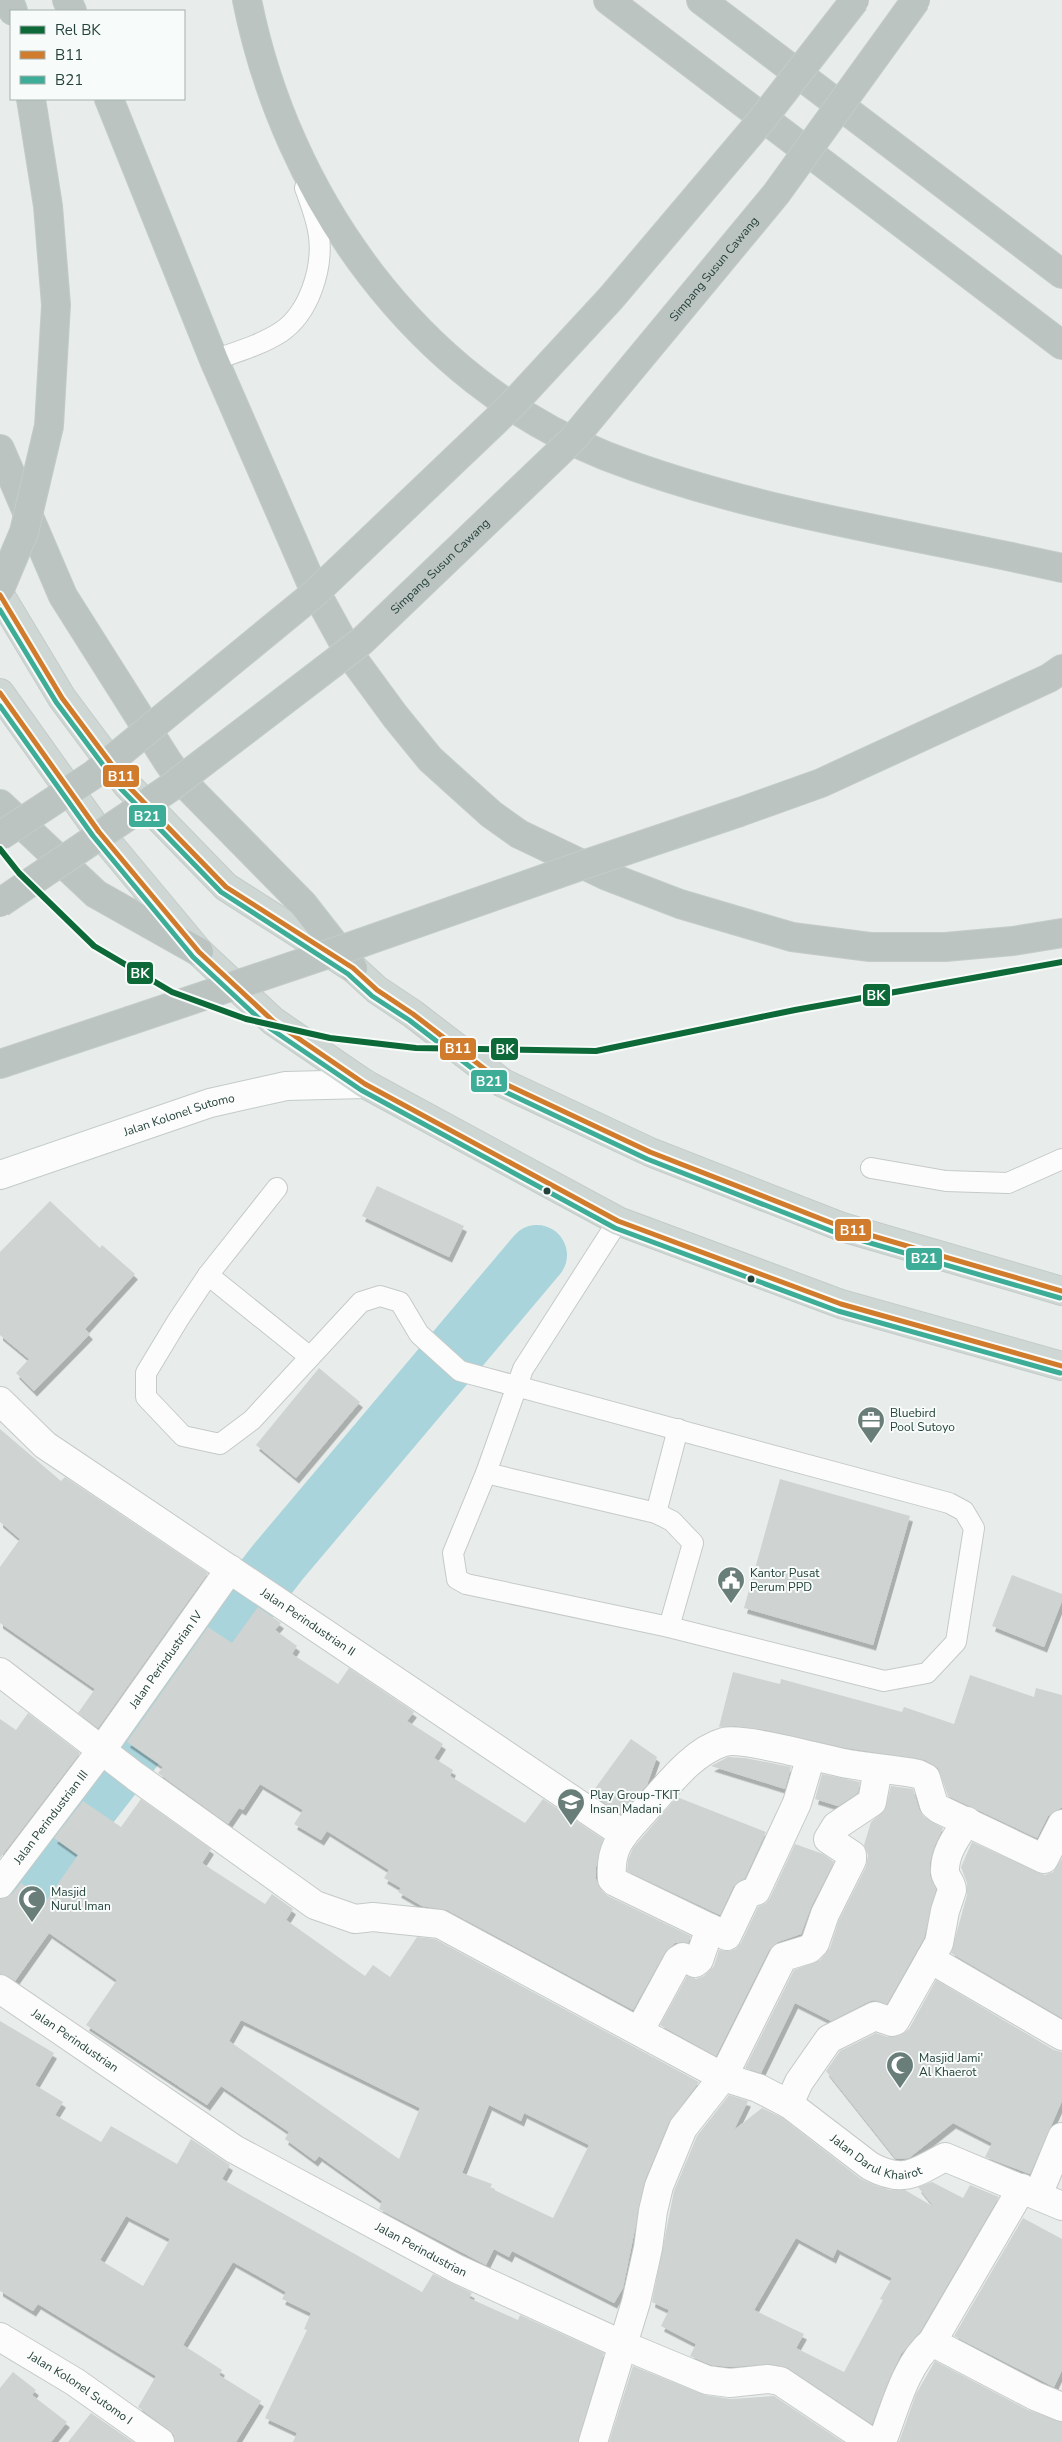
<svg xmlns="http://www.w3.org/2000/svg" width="1062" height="2442" viewBox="0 0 1062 2442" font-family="'Nunito Sans',sans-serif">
<defs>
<filter id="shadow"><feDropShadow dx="3" dy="5.5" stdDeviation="0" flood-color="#0004"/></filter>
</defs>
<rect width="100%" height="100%" fill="#e8edeb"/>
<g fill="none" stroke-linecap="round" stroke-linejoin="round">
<!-- river -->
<polyline stroke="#a9d4db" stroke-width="60" points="0,1925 36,1873 278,1562 537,1255"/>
</g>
<!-- building -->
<g fill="#cfd4d2" fill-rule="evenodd" filter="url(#shadow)">
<polygon points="377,1186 464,1226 449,1257 362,1216"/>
<polygon points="50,1201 100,1248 102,1245 135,1274 85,1329 90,1334 34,1391 16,1373 29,1359 0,1335 0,1252"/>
<polygon points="319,1368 360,1402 296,1478 256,1445"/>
<polygon points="0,1429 61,1481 65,1477 208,1573 98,1728 78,1713 95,1689 0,1623 0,1567 20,1539 0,1522"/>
<polygon points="780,1479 910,1516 873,1645 744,1608"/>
<polygon points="1012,1575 1062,1594 1062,1601 1044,1647 992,1626"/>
<polygon points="258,1607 281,1623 275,1630 297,1646 292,1654 338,1684 349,1668 414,1712 407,1721 443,1744 434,1758 453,1770 450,1776 525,1823 543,1799 603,1839 596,1867 596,1879 601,1890 608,1896 691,1936 688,1943 675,1943 665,1952 633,2010 447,1910 422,1906 398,1892 401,1888 384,1878 389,1870 327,1831 321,1840 294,1824 303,1810 260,1784 243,1810 239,1808 228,1824 158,1773 163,1767 127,1742 208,1627 232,1643"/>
<polygon points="733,1672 780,1684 781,1679 902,1712 904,1707 954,1724 970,1675 1034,1697 1036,1688 1062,1695 1062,1807 1048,1816 1037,1838 948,1796 938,1768 925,1760 846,1748 766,1730 735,1726 719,1727"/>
<polygon points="28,1713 80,1753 0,1858 0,1719 16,1730"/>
<polygon points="631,1739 657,1757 647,1785 621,1814 591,1794"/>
<polygon points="728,1757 745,1758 791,1767 785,1789 711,1766"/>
<polygon points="822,1774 860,1782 858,1793 838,1806 815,1799"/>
<polygon points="891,1786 913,1789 919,1809 924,1817 943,1828 935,1845 930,1862 930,1876 936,1889 924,1938 887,2004 874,2000 868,2002 831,2021 795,2003 761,2073 745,2068 794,1970 820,1960 830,1948 839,1920 866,1867 868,1855 864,1845 871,1822 885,1810"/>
<polygon points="677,1797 766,1832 745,1878 733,1887 720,1915 627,1871 628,1860 633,1848"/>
<path d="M141,1799L211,1849L202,1863L265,1904L272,1894L293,1909L286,1920L365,1976L373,1965L390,1977L417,1937L435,1939L699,2082L669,2122L645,2180L623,2288L614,2303L512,2251L509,2257L494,2249L486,2265L379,2209L382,2201L319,2156L315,2161L285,2139L289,2132L221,2086L207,2105L86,2025L117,1980L49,1933L15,1981L0,1974V1899L12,1894L21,1883L46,1901L78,1855L54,1838L83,1801L121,1827ZM241,2020L420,2108L399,2159L229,2041ZM489,2105L521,2121L524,2113L589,2145L553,2218L490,2188L492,2184L462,2173Z"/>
<polygon points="972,1842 1045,1875 1053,1872 1062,1858 1062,2018 951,1953 967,1895 967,1883 961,1867"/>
<polygon points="795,1844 823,1854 834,1862 811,1907 801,1934 778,1942 769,1950 716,2056 660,2025 687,1976 696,1979 704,1976 714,1966 719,1950 729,1951 736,1949 741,1943 758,1907 766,1903 770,1898"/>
<polygon points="936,1980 1054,2050 1062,2052 1062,2101 1030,2174 985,2157 992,2143 953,2123 909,2158 896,2159 826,2071 840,2051 876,2033 887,2037 901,2035 909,2029"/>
<path d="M0,2021L54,2053L35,2085L63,2102L55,2115L101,2142L111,2126L177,2164L191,2139L230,2165L222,2179L422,2292L433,2274L472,2293L469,2298L518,2320L520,2315L604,2353L578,2442H293L297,2433L265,2418L307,2330L304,2329L311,2313L282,2299L286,2292L233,2262L183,2345L222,2370L219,2375L261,2401L236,2442H175L174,2435L169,2430L138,2407L156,2376L38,2304L33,2311L0,2291ZM126,2216L170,2239L143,2286L100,2260Z"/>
<path d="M729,2095L748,2101L734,2130L762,2108L781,2117L861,2179L877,2186L890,2190H905L934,2207L918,2187L932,2182L963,2198L970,2185L999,2197L920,2332L901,2354L888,2382L872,2424L788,2368L770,2364L730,2367L711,2365L690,2356L696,2344L661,2326L669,2310L652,2302L674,2191L697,2136ZM796,2238L833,2258L837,2249L892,2278L880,2299L883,2300L844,2372L796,2348L804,2334L754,2310Z"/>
<polygon points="1023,2218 1062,2239 1062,2370 1054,2387 954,2336"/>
<polygon points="935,2361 1028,2410 1062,2422 1062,2442 899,2442 916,2394"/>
<polygon points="633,2366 705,2395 731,2399 774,2396 843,2442 609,2442"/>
<polygon points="13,2372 36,2390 32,2395 67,2422 51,2442 0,2442 0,2388"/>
<polygon points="91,2413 133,2442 68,2442"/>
</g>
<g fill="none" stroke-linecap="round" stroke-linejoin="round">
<!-- lane casing -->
<g stroke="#c5cac8" stroke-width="22">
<g id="lane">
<path d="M214,360C236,352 261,345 281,332C309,313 323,269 319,236C317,220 311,204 305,188"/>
<polyline points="871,1168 946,1181 1008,1183 1062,1159"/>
<polyline points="277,1188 208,1275 178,1320 146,1373 146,1397 183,1436 220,1444 252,1420 361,1302 380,1296 400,1302 419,1334 460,1371 949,1503 964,1511 974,1528 956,1642 927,1673 884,1681 669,1627 466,1584 457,1579 453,1553 486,1473 523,1369 618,1221"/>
<polyline points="208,1275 310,1357"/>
<polyline points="486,1473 656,1513 672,1521 693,1543 669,1627"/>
<polyline points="656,1513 678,1429"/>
</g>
</g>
<!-- street casing -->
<g stroke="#c5cac8" stroke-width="30">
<g id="street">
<path id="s1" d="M0,1401L45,1445L623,1834"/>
<path id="s2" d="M0,1672L135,1776L315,1905L355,1919L373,1917L440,1924L723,2077L758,2088L789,2104L870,2166C903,2184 915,2173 945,2157L1062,2206"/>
<path id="s3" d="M0,1884L101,1751L230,1569"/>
<polyline points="710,1928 727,1936 747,1894 756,1891 797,1803 811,1756"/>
<polyline points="930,1959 1062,2036"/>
<path id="s4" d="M0,1989L234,2149L457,2269L623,2345L707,2380L730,2383L768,2379L780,2381L871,2442"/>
<path d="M640,2030L678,1960L683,1957L695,1963L699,1960L710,1928L615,1882L612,1879C609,1844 625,1833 647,1808C668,1785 693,1751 724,1742C742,1737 820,1758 843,1763C868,1768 893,1769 918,1774L926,1778L934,1805L939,1809L1044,1859L1062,1824"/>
<path d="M789,2104L799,2082L829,2039L875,2016L892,2022L895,2021L939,1943L945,1911L952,1890C952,1883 946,1879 945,1872C944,1853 957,1836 967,1821"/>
<polyline points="1038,2195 1062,2137"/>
<path id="s5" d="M0,2337L75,2382L160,2442"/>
<polyline points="932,2342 1035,2396 1062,2407"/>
<polyline points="593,2442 636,2302 648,2248 653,2211 659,2186 683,2128 723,2077 783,1957 809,1949 815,1943 825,1914 852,1860 852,1855 828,1839 836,1826 872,1802 878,1769"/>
<path d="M882,2442C894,2411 906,2363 932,2342L1022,2188"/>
</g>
</g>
<!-- secondary casing -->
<g stroke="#c3cbc8" stroke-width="30">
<g id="secondary">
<path id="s6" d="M0,1175L210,1103L286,1086L365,1084"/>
</g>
</g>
<!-- primary casing -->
<g stroke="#c3ccc9" stroke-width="30">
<g id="primary">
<polyline points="0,595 62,698 127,785 226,887 353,968 377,990 413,1014 503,1083 650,1152 842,1227 1062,1291"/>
<polyline points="0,693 99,832 199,952 273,1021 365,1084 618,1221 841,1304 1062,1366"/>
</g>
</g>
<!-- highway casing -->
<g stroke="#c3ccc9" stroke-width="30">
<g id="highway">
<polyline points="9,0 13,11"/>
<polyline points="67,0 72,11"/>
<path d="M247,0C286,196 416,380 606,456C753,513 909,533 1062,568"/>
<polyline points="608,0 1062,345"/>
<polyline points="701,0 1062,274"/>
<polyline points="31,99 48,206 56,305 49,426"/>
<polyline points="109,99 214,360 313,587 351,656 395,716 430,759 491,814 519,834 607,876 680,904 792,937 870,947 945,947 1013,941 1062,933"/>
<polyline points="0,449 63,596 168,762 182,781 303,904 353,968"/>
<polyline points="0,804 96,894 199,952"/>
<polyline points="740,812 821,783 1049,678 1062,669"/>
<polyline points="0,1064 129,1021"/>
</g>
</g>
<!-- lane -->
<use href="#lane" stroke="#fcfcfc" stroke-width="20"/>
<!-- street -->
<use href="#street" stroke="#fcfcfc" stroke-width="28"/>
<!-- secondary -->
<use href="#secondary" stroke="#fcfcfc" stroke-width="28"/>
<!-- primary -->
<use href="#primary" stroke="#cfd7d5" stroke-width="28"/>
<!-- highway -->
<use href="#highway" stroke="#bcc4c2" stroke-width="28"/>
<!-- highway-bridge casing -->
<g stroke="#c3ccc9" stroke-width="30" stroke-linecap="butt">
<g id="highway-bridge">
<polyline points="0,589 24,532 49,426"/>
<polyline points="0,836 93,775 315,593 512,405 611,298 760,122 855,0"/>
<path id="s7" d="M0,903L171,787L362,641L573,439L776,194L916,0"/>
<polyline points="129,1021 352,946 583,865 740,812"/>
</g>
</g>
<!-- highway-bridge -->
<use href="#highway-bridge" stroke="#bcc4c2" stroke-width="28"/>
<!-- bus-1 casing -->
<g stroke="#f7fbf9" stroke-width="9">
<g id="bus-1">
<polyline points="0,595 62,698 127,785 226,887 353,968 377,990 413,1014 503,1083 650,1152 842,1227 1062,1291"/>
<polyline points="0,693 99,832 199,952 273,1021 365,1084 618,1221 841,1304 1062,1366"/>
</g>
</g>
<!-- bus-2 casing -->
<g stroke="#f7fbf9" stroke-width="9">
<g id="bus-2">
<polyline points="0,610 56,702 121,789 221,892 348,974 372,996 409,1020 499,1089 647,1159 839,1234 1060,1298"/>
<polyline points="0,706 93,836 193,957 268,1027 361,1090 615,1228 838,1311 1060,1373"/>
</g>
</g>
<!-- bus-1 -->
<use href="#bus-1" stroke="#d17c2c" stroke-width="5"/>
<!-- bus-2 -->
<use href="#bus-2" stroke="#3dad97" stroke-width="5"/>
<!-- rail-1 casing -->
<g stroke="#f7fbf9" stroke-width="10">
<polyline id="rail-1" points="0,849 19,873 94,946 172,992 246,1019 330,1038 416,1048 596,1051 795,1010 1062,962"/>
</g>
<!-- rail-1 -->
<use href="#rail-1" stroke="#0e6938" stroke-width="6"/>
</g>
<!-- icons -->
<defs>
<g id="office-pin" transform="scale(1.4375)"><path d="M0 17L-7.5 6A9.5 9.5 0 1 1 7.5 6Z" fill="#697e78" stroke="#f7fbf9"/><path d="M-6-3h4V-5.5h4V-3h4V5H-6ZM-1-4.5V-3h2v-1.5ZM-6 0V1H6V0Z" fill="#fff"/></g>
<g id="civic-pin" transform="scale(1.4375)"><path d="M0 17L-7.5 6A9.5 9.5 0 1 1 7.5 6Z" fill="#697e78" stroke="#f7fbf9"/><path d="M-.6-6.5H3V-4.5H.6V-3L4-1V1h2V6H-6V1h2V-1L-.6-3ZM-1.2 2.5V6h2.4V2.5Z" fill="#fff"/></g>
<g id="school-pin" transform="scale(1.4375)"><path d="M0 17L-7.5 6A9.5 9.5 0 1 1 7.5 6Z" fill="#697e78" stroke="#f7fbf9"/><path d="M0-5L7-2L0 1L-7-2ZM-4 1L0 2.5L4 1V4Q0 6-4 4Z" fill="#fff"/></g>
<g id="mosque-pin" transform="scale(1.4375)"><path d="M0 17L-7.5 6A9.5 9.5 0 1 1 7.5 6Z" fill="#697e78" stroke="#f7fbf9"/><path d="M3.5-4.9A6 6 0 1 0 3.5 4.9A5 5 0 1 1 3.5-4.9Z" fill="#fff"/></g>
</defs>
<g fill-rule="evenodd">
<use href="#office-pin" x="871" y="1420"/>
<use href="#civic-pin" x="731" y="1580"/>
<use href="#school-pin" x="571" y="1802"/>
<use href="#mosque-pin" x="32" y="1899"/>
<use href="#mosque-pin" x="900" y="2065"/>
</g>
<!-- markers -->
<g fill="#24423a" stroke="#f7fbf9" stroke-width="2">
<circle cx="547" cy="1191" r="4.5"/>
<circle cx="751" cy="1279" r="4.5"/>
</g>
<g text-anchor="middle" stroke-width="4" stroke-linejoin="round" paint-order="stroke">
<!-- street labels -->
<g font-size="12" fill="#24423a" stroke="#f7fbf9">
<text dy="4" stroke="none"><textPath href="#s7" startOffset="960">Simpang Susun Cawang</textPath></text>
<text dy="4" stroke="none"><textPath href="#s7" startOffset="555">Simpang Susun Cawang</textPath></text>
<text dy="4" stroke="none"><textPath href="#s6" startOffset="189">Jalan Kolonel Sutomo</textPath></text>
<text dy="4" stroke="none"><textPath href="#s1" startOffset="380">Jalan Perindustrian II</textPath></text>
<text dy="4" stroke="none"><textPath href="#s3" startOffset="279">Jalan Perindustrian IV</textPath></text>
<text dy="4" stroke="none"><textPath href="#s3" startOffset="84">Jalan Perindustrian III</textPath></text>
<text dy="4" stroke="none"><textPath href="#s4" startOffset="91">Jalan Perindustrian</textPath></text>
<text dy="4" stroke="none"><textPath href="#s2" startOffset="1018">Jalan Darul Khairot</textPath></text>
<text dy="4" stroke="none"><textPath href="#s4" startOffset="496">Jalan Perindustrian</textPath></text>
<text dy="4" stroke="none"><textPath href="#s5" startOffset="95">Jalan Kolonel Sutomo I</textPath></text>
</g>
<!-- poi labels -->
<g font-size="12" fill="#24423a" stroke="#f7fbf9" text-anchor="start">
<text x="890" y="1417">Bluebird<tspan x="890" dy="14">Pool Sutoyo</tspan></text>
<text x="750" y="1577">Kantor Pusat<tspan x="750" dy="14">Perum PPD</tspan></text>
<text x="590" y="1799">Play Group-TKIT<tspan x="590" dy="14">Insan Madani</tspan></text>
<text x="51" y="1896">Masjid<tspan x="51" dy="14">Nurul Iman</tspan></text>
<text x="919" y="2062">Masjid Jami'<tspan x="919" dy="14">Al Khaerot</tspan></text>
</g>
</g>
<g stroke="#f7fbf9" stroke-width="2">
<rect x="102" y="764" width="38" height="24" rx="5" fill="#d17c2c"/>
<rect x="128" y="804" width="39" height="24" rx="5" fill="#3dad97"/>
<rect x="126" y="961" width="28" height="24" rx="5" fill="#0e6938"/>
<rect x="862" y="983" width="29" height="24" rx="5" fill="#0e6938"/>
<rect x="439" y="1037" width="38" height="24" rx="5" fill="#d17c2c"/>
<rect x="490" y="1037" width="29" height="24" rx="5" fill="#0e6938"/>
<rect x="470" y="1069" width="38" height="24" rx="5" fill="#3dad97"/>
<rect x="834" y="1218" width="38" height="24" rx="5" fill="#d17c2c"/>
<rect x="905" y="1247" width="38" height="24" rx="5" fill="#3dad97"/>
</g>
<g font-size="14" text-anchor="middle" font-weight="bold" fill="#fff">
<text x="121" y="781">B11</text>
<text x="147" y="821">B21</text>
<text x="140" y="978">BK</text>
<text x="876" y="1000">BK</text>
<text x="458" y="1053">B11</text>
<text x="505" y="1054">BK</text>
<text x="489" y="1086">B21</text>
<text x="853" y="1235">B11</text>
<text x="924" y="1263">B21</text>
</g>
<!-- legend -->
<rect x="10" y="10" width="175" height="90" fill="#f7fbf9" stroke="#a3b1ad"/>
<rect x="20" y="26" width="25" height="8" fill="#0e6938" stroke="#a3b1ad"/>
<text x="55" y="35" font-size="15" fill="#24423a">Rel BK</text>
<rect x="20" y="51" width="25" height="8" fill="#d17c2c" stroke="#a3b1ad"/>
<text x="55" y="60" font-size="15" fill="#24423a">B11</text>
<rect x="20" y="76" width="25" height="8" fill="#3dad97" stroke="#a3b1ad"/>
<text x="55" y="85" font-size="15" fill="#24423a">B21</text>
</svg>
